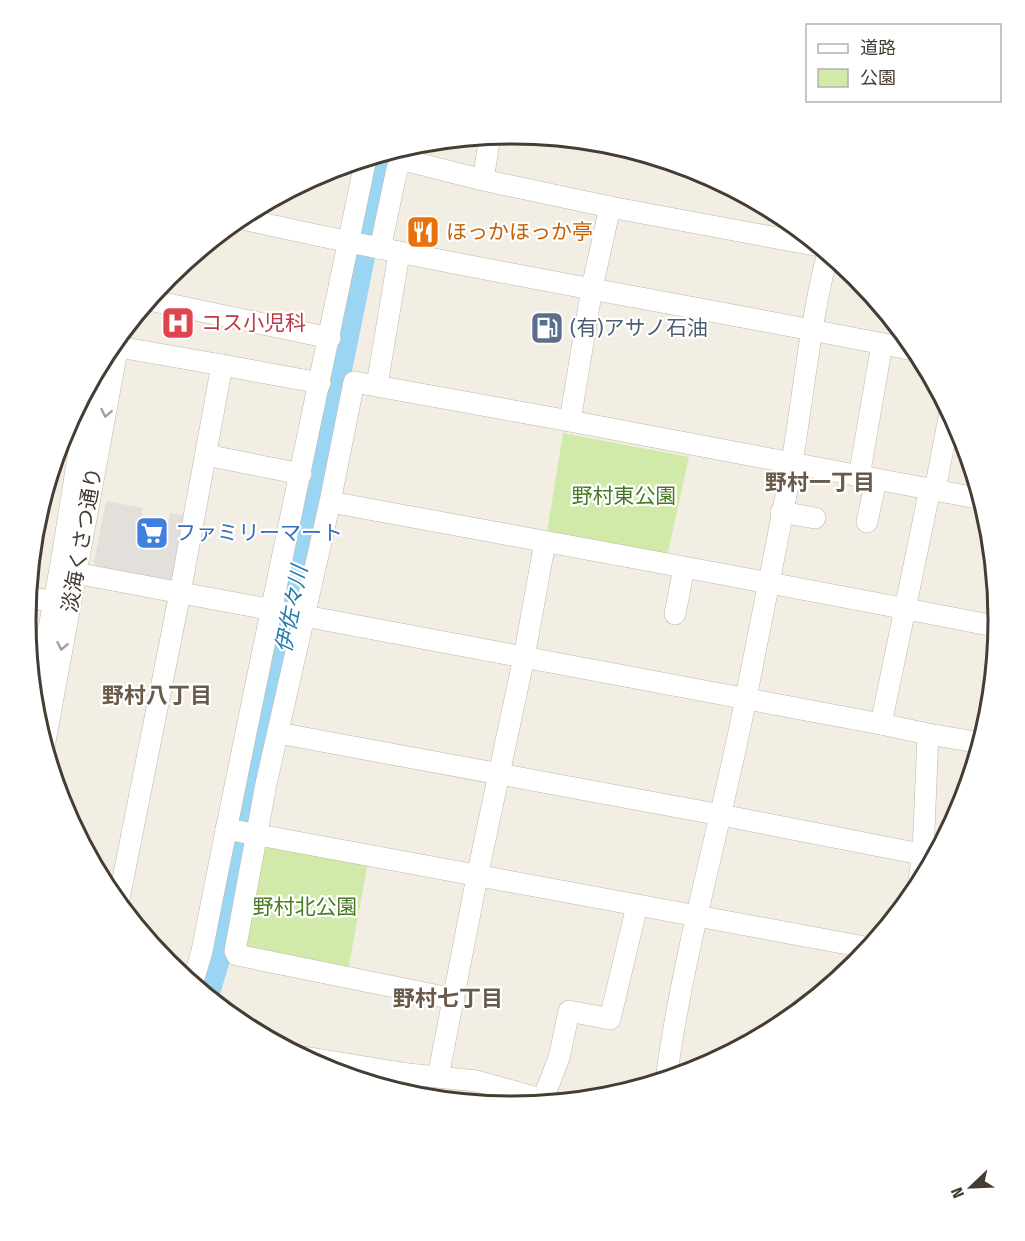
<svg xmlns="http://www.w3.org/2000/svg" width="1025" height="1241" viewBox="0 0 1025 1241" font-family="'Fira Sans Condensed','Noto Sans JP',sans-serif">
<rect width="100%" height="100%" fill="#f3eee4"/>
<!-- green -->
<g fill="#d1eaa9">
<polygon points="563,433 689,457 667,557 547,532"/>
<polygon points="270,843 368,862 348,971 245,951 262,847"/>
</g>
<!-- parking -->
<polygon fill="#e3e0dc" points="106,501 143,508 137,544 163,548 170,513 187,516 176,580 168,584 99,571 94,562"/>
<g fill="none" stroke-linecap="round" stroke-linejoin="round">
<!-- river -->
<polyline stroke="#9bd5f4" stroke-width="26" points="206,996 217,959 243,843 363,252 390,151"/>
<!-- minor casing -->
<g stroke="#bfb5a6" stroke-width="22">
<g id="minor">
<polyline points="483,180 490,136"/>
<path d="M238,218C464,269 692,305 918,351"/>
<polyline points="380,249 397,169 404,160 483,180 610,207 820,246"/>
<polyline points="149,300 330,338"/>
<polyline points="222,365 320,383"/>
<polyline points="377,385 399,254"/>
<polyline points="570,421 592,288 610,207"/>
<polyline points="206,455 301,474"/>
<polyline points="859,477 882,344"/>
<polyline points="935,490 950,412"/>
<path d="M330,502C553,543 776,583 999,627"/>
<polyline points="781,512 815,518"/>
<polyline points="867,522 876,480"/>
<polyline points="75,573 881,724 928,734 982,743"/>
<polyline points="28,597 66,604"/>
<polyline points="675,614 684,568"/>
<polyline points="34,707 61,564 90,382"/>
<polyline points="881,724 930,489"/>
<polyline points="278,733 721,815 936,857"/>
<polyline points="44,747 120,334"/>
<polyline points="226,829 870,948"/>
<polyline points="917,892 923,854 928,734"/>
<polyline points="118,904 180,593 222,365 119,347"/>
<path d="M192,985L202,951C254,686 311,422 366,158"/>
<polyline points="454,999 237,955 235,951 266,784 330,502 354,382 570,421 982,499"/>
<polyline points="298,1056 408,1074 477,1081 555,1103"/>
<polyline points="438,1077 477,877 524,657 545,542"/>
<path d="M666,1080C683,951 721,826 746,698C761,620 778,541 792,462C804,392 810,321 828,252"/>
<polyline points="402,1094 408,1074"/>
<polyline points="543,1099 559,1058 569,1011 610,1019 637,906"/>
</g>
</g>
<!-- minor -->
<use href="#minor" stroke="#fff" stroke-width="21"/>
</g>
<!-- one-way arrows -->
<defs><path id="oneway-chevron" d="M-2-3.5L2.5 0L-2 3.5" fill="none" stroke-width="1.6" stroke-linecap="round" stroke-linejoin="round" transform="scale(1.5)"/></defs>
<g stroke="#a29e99">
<use href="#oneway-chevron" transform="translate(106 413) rotate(101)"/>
<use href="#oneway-chevron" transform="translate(62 646) rotate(101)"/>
</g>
<!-- icons -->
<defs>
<g id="restaurant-square" transform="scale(1.725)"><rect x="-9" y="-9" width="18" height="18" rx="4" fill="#e8710a" stroke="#fff"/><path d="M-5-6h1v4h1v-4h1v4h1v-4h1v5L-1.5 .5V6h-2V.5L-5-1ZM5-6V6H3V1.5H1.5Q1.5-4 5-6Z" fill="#fff"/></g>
<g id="hospital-square" transform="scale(1.725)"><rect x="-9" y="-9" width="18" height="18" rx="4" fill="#e0444e" stroke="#fff"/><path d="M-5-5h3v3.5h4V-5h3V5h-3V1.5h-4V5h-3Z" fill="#fff"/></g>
<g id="fuel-square" transform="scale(1.725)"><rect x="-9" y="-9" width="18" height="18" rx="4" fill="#5c6f8a" stroke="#fff"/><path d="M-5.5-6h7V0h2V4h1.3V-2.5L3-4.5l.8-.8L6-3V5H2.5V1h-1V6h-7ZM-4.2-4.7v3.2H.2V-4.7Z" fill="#fff"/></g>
<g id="supermarket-square" transform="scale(1.725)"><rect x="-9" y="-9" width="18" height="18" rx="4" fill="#3f7fe0" stroke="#fff"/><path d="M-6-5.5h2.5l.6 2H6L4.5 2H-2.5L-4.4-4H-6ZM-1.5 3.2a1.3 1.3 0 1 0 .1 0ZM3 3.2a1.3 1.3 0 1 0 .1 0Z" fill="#fff"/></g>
</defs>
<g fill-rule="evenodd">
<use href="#restaurant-square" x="423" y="232"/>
<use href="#hospital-square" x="178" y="323"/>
<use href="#fuel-square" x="547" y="328"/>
<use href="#supermarket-square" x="152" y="533"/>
</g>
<g text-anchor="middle" stroke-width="4.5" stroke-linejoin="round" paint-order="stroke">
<!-- food labels -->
<g font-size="21" fill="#c56008" stroke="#fff" text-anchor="start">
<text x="446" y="239">ほっかほっか亭</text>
</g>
<!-- health labels -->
<g font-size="21" fill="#be3a42" stroke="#fff" text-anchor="start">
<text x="201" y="330">コス小児科</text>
</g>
<!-- service labels -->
<g font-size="21" fill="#4e5e75" stroke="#fff" text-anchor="start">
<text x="570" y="335">(有)アサノ石油</text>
</g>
<!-- park labels -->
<g font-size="21" fill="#497a23" stroke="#fff">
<text x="624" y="503">野村東公園</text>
<text x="305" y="914">野村北公園</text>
</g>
<!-- shop labels -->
<g font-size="21" fill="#366cbe" stroke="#fff" text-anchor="start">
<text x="175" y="540">ファミリーマート</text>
</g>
<!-- street labels -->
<g font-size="21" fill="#453d33" stroke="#fff">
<text transform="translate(82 540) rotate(-80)" y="7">淡海くさつ通り</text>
</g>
<!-- neighbourhood labels -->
<g font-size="22" font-weight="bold" fill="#695b4a" stroke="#fff">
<text x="820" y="490">野村一丁目</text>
<text x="157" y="703">野村八丁目</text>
<text x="448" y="1006">野村七丁目</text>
</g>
<!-- water labels -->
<g font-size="22" font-style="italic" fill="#257caf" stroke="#fff">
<text transform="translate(291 609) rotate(-79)" y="8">伊佐々川</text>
</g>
</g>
<!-- crop -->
<path d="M0 0H1025V1241H0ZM36 620a476 476 0 1 1 952 0a476 476 0 1 1-952 0Z" fill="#fff" fill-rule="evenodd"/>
<path fill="none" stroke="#453d33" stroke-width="3" d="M36 620a476 476 0 1 1 952 0a476 476 0 1 1-952 0Z"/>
<!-- legend -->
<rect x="806" y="24" width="195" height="78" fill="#ffffff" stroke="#b5b1ad" stroke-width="1.5"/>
<rect x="818" y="44" width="30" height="9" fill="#ffffff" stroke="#b5b1ad" stroke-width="1.5"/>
<text x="860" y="54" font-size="18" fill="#453d33">道路</text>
<rect x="818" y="69" width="30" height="18" fill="#d1eaa9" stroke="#b5b1ad" stroke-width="1.5"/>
<text x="860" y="84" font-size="18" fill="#453d33">公園</text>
<!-- north arrow -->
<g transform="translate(971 1187) rotate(247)" stroke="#ffffff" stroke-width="4.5" paint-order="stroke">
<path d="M0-4.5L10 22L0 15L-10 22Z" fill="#453d33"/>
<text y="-9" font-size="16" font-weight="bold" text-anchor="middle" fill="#453d33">N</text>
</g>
</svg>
